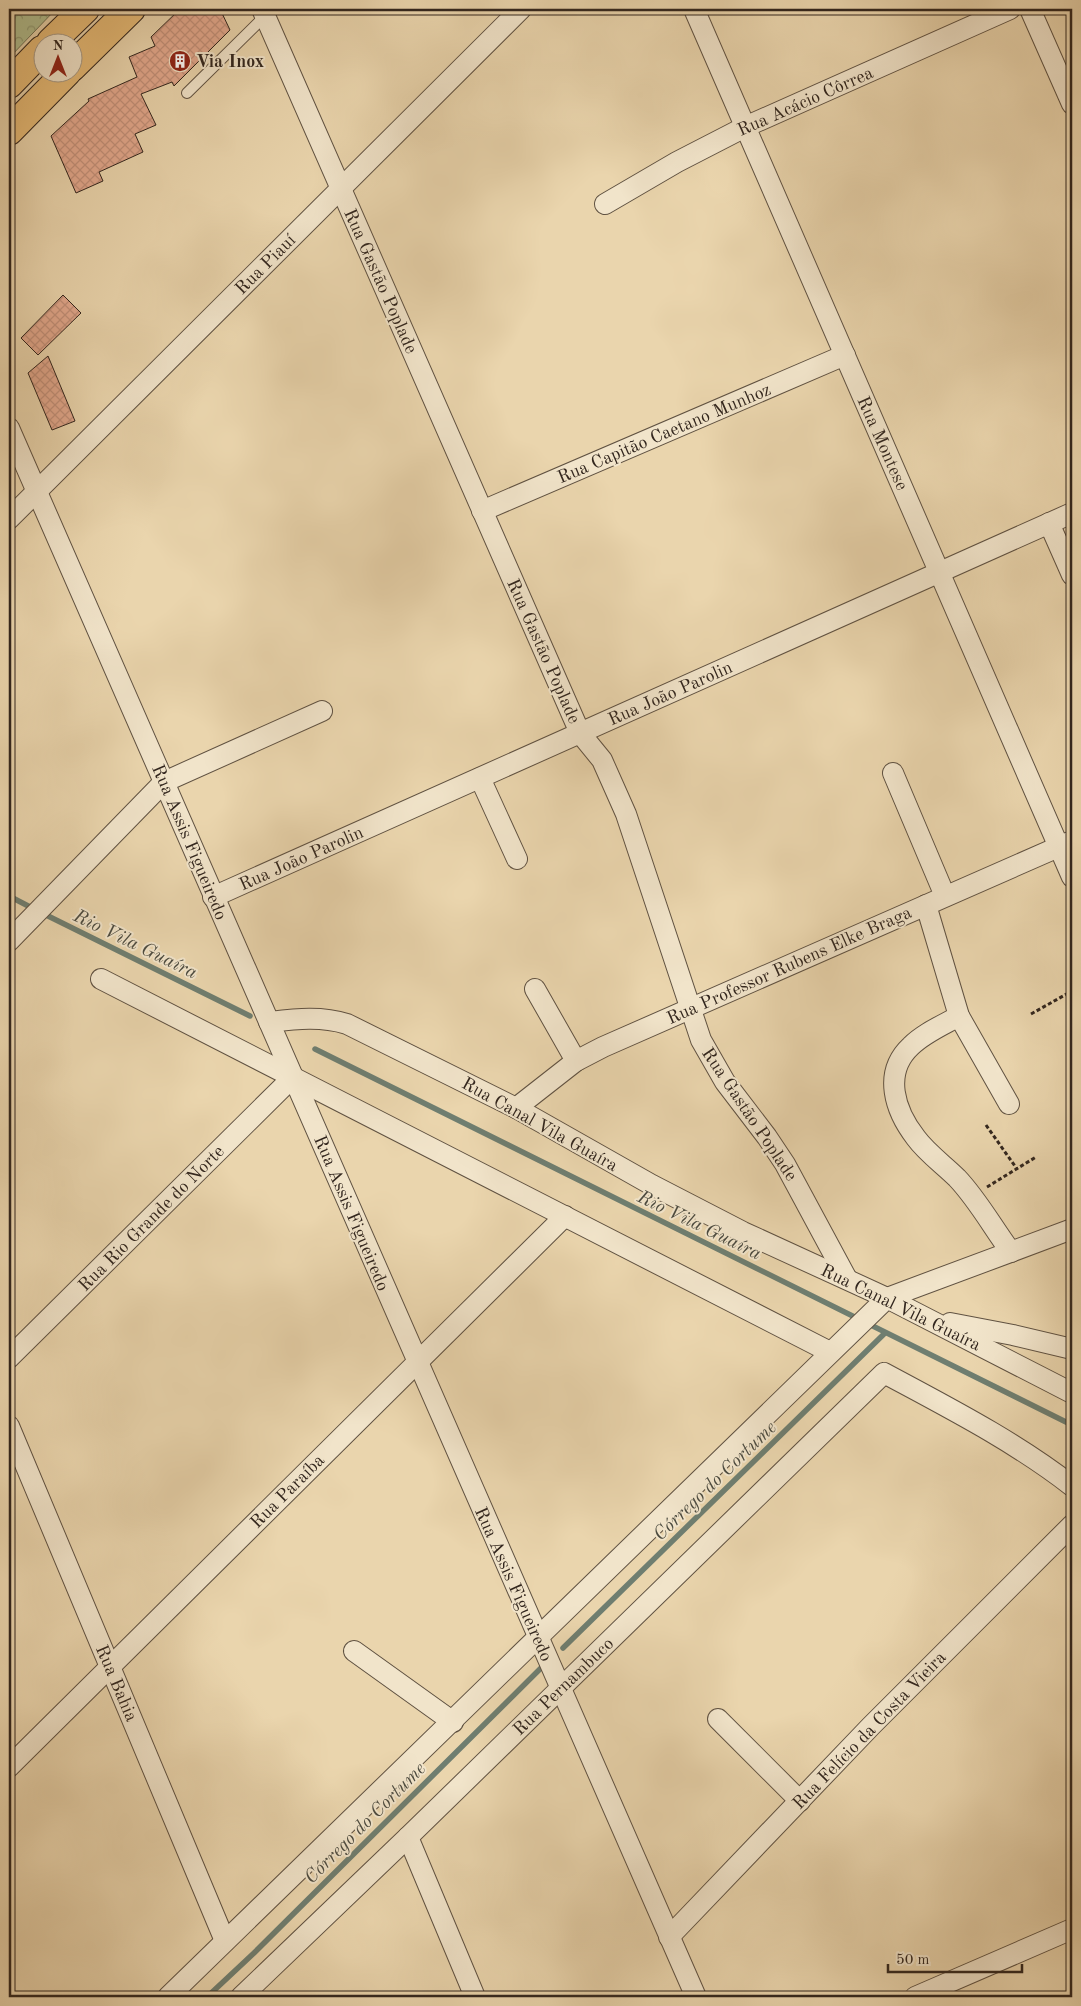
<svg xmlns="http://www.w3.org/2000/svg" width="1081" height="2006" viewBox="0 0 1081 2006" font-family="'Old Standard TT',serif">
<defs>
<pattern id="park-crowns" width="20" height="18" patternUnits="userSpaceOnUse" patternTransform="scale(1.25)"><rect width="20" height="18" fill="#b0be8f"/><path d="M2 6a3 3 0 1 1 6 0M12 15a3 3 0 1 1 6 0" fill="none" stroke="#909a74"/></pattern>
<pattern id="building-cross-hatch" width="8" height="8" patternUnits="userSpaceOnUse" patternTransform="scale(1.25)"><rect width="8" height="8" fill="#e2a88d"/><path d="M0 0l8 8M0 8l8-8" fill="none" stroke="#c29079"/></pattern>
</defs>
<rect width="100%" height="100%" fill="#ead5ad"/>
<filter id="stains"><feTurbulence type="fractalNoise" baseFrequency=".004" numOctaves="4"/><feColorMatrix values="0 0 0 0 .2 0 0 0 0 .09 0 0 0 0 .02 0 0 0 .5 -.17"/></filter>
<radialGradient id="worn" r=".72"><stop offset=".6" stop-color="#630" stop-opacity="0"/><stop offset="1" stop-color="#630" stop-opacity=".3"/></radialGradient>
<!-- park -->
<polygon fill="url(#park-crowns)" stroke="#717256" points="9,9 56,9 9,58"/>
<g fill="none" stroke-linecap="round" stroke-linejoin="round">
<!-- stream -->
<g stroke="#6f7e70" stroke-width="5.5">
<polyline points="9,896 34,909"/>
<polyline points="42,913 250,1016"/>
<polyline points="315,1049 1072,1425"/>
<polyline points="563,1648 885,1333"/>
<polyline points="207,1997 254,1953 542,1667"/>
</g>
</g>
<!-- building -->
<g fill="url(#building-cross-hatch)" stroke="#32261e">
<polygon points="180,9 220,9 230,30 174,86 172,82 141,94 156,125 135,134 143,152 99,172 103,181 76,193 51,136 89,101 88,99 137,77 129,57 155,46 151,37"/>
<polygon points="63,295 81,313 38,355 21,338"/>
<polygon points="48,356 75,421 52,430 28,373"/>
</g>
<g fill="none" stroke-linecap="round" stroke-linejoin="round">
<!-- service casing -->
<g stroke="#605242" stroke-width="12">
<polyline id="service" points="187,93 265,16"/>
</g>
<!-- minor casing -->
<g stroke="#605242" stroke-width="22">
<g id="minor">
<polyline points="262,9 580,733 602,760 626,814 701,1040 725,1082 767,1137 785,1164 847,1279"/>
<polyline points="694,9 1072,877"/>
<polyline points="1030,9 1072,104"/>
<polyline points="605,204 677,162 745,127 1010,9"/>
<polyline points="9,428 696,1997"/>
<polyline points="482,511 845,355"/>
<polyline points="9,519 521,9"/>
<polyline points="1049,523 1072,575"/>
<polyline points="893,773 945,896"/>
<polyline points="480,778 517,859"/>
<polyline points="213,897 1072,513"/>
<polyline points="926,905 959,1016 1009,1104"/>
<polyline points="9,941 164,782 322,711"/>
<polyline points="101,979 830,1352"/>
<polyline points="535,989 576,1061"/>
<path d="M959,1016C943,1025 924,1033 911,1046C882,1073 895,1111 916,1138C927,1153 944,1165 957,1178C978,1200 993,1228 1011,1252"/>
<path d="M269,1022C296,1019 321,1016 347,1024L516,1108L652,1185L743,1232L887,1298L1072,1393"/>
<polyline points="516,1108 576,1061 603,1047 1072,841"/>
<polyline points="950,1323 1013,1335 1072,1349"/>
<polyline points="9,1358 293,1077"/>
<polyline points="9,1426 225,1941"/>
<polyline points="354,1651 453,1722"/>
<polyline points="718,1719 800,1801"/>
<polyline points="9,1767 565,1216"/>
<polyline points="408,1837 475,1997"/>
<polyline points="669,1937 871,1726 1072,1525"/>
<polyline points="168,1997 887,1298 1072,1229"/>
<path d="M241,1997L408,1837L884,1373C949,1408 1014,1441 1072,1486"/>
<polyline points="915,1997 1072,1929"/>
</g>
</g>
<!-- primary casing -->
<g stroke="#32261e" stroke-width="30">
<g id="primary">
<polyline points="51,42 85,9"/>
<polyline points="72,67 131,9"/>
<polyline points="9,84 42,50"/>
<polyline points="9,131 67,72"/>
</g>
</g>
<!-- path -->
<g stroke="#32261e" stroke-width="3" stroke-dasharray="4 2.5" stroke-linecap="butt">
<polyline points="1031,1014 1072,991"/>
<polyline points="986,1125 1017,1169"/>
<polyline points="987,1187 1036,1157"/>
</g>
<!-- service -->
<use href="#service" stroke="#f1e4ca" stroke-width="10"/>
<!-- minor -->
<use href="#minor" stroke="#f1e4ca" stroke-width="20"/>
<!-- primary -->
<use href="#primary" stroke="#e5ba76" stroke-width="28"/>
</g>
<!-- icons -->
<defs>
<g id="building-disc" transform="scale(1.125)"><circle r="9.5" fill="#8f2418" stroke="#f1e4ca"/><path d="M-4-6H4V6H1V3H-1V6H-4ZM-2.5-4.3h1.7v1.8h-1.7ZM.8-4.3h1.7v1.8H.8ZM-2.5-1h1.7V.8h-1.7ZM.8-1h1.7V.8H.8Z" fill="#fff"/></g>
</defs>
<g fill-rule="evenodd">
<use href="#building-disc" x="180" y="61"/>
</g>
<g text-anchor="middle" stroke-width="4" stroke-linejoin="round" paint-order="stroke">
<!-- poi labels -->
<g font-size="18" font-weight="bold" fill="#32261e" stroke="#f1e4ca" text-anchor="start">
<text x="196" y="67">Via Inox</text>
</g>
<!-- street labels -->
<g font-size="18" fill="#32261e" stroke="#f1e4ca">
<text transform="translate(805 101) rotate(-24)" y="6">Rua Acácio Côrrea</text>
<text transform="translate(265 264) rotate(-45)" y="6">Rua Piauí</text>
<text transform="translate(381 281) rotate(66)" y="6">Rua Gastão Poplade</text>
<text transform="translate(664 433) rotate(-23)" y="6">Rua Capitão Caetano Munhoz</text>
<text transform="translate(883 443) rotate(66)" y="6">Rua Montese</text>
<text transform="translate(544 651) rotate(66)" y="6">Rua Gastão Poplade</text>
<text transform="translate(670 693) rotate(-24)" y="6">Rua João Parolin</text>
<text transform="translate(190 842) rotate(67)" y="6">Rua Assis Figueiredo</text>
<text transform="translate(301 858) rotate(-24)" y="6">Rua João Parolin</text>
<text transform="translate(789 965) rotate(-24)" y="6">Rua Professor Rubens Elke Braga</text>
<text transform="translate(750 1114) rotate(56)" y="6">Rua Gastão Poplade</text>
<text transform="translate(540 1124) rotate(29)" y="6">Rua Canal Vila Guaíra</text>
<text transform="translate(352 1213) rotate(67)" y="6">Rua Assis Figueiredo</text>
<text transform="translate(151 1218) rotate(-45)" y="6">Rua Rio Grande do Norte</text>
<text transform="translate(901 1307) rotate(26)" y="6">Rua Canal Vila Guaíra</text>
<text transform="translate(287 1491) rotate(-45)" y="6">Rua Paraíba</text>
<text transform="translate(514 1584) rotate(66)" y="6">Rua Assis Figueiredo</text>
<text transform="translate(117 1683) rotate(67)" y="6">Rua Bahia</text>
<text transform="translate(563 1686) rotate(-44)" y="6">Rua Pernambuco</text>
<text transform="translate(869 1730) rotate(-46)" y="6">Rua Felício da Costa Vieira</text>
</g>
<!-- water labels -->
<g font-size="19" font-style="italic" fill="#4c4b40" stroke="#f1e4ca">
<text transform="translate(136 943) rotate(26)" y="7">Rio Vila Guaíra</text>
<text transform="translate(700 1224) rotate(26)" y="7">Rio Vila Guaíra</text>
<text transform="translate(714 1480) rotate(-44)" y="7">Córrego do Cortume</text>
<text transform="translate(364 1822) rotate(-45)" y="7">Córrego do Cortume</text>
</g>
</g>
<!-- margin -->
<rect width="1081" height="2006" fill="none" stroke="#ead5ad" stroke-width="30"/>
<rect x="10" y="10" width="1061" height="1986" fill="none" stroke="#32261e" stroke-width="2.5"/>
<rect x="15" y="15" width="1051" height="1976" fill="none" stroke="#32261e"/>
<!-- north arrow -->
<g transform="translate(58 58)"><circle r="24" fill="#f1e4ca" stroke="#a59885"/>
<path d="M0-4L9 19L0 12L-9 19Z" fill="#8f2418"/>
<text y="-8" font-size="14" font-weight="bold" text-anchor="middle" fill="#32261e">N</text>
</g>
<!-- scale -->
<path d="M888 1964v8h134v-8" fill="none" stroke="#32261e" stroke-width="2.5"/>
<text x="896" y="1964" font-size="15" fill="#32261e" stroke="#f1e4ca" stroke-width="4" paint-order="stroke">50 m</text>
<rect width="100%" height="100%" filter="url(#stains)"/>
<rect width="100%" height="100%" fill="url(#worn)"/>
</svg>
